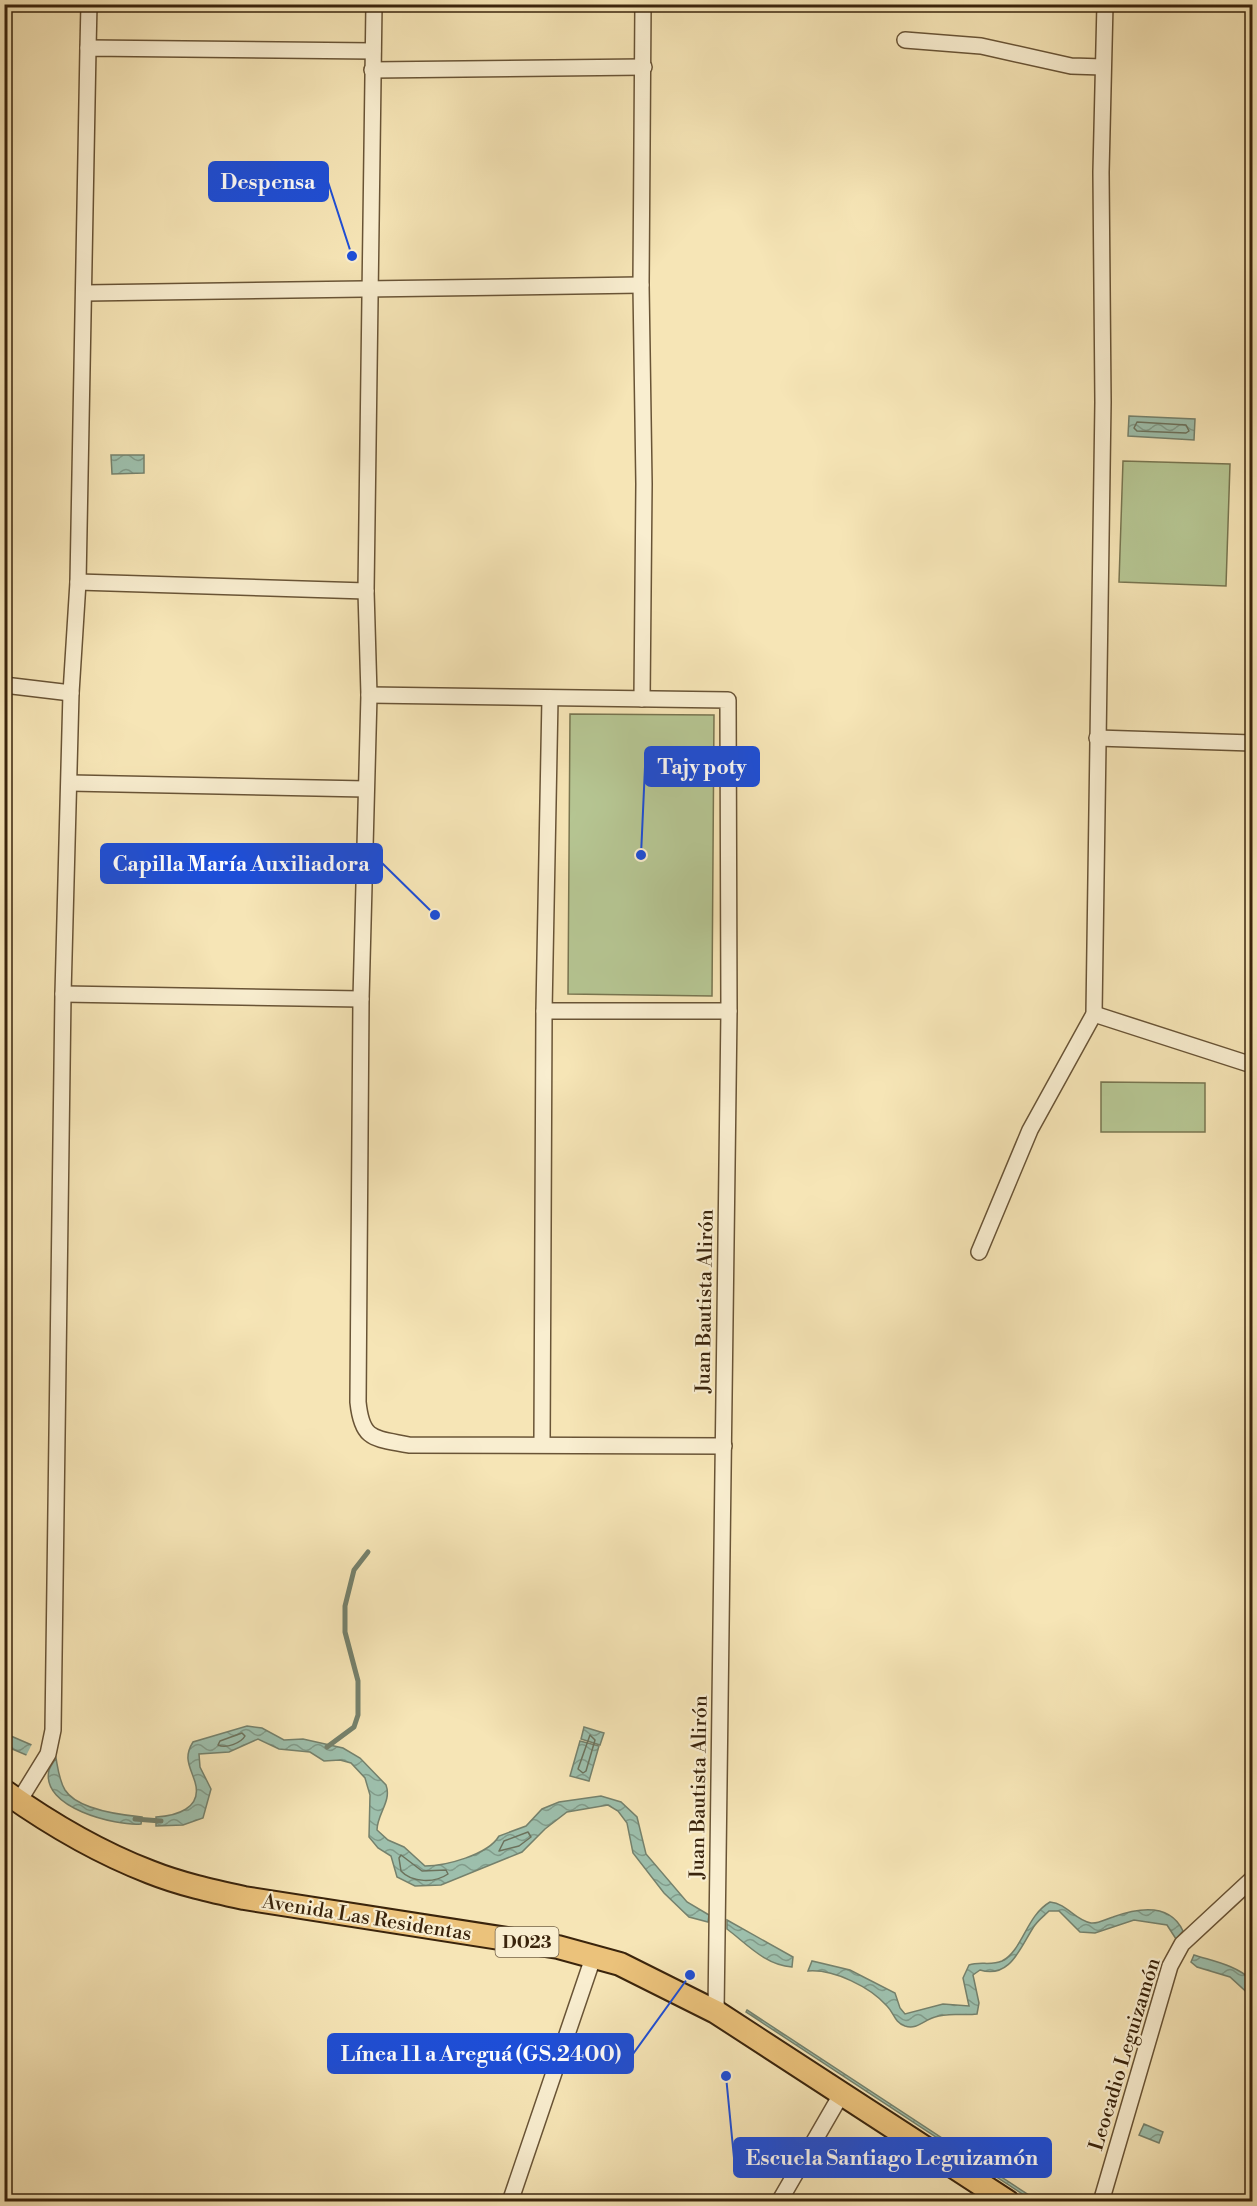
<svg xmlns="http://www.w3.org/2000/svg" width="1257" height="2206" viewBox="0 0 1257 2206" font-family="'Libre Bodoni',serif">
<defs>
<pattern id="water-waves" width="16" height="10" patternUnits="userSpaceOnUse" patternTransform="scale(1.5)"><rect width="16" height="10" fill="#9dbfac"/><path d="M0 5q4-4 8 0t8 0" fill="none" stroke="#819b8a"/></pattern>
</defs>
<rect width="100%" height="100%" fill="#f6e5b6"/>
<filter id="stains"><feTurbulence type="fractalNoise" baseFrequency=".00333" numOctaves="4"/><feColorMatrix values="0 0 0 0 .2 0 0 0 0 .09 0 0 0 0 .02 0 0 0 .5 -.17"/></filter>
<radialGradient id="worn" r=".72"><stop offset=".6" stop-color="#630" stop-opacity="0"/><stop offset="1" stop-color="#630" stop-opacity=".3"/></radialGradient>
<!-- park -->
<g fill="#b6c693" stroke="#787550" stroke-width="1.5">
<polygon points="1123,461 1230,464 1226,586 1119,582"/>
<polygon points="570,714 714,715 712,996 568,994"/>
<polygon points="1101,1082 1205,1083 1205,1132 1101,1132"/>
</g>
<!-- water -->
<g fill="url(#water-waves)" stroke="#75816c" stroke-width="1.5">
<polygon points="1129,416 1195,419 1194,440 1128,436"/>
<polygon points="111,455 144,455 144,473 112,474"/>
<path d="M247,1726L262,1728L284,1740L303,1739L343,1748L360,1758L386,1785C392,1801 377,1814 377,1830L388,1840L404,1847L425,1866C445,1866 488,1855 499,1836L526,1826L542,1809L559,1802L601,1796L621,1802L637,1817L646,1854L687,1902L709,1915L708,1922L689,1917L664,1893L633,1853L627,1823L618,1811L608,1805L567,1812L545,1829L522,1852L441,1885L415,1886L397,1877L391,1856L378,1848L369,1837L370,1795L365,1778L351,1763L340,1760L324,1761L310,1752L279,1749L258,1739L229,1752L199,1754L200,1767L211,1789L203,1818L183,1825L156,1826V1817C175,1816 203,1809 195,1782C190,1766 183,1758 193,1742Z"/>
<polygon points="584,1727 604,1733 600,1745 581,1739"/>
<polygon points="4,1733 34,1746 31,1757 5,1746"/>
<polygon points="580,1741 599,1746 589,1781 570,1776"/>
<path d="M56,1758C58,1769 59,1780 65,1790C77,1809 121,1815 142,1817L141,1824C116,1826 40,1808 49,1770C50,1767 54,1761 56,1758Z"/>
<path d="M1050,1902C1068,1904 1074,1920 1091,1923C1098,1924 1106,1919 1113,1917C1138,1908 1170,1903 1183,1931L1176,1939L1167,1925L1134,1920L1095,1933L1080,1932L1059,1911H1049C1043,1917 1037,1921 1033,1928C1020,1948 1010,1979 980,1970L973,1975L979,2003L977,2014C963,2016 948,2012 935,2017C924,2020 917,2030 905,2026C894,2022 894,2013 887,2006C870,1987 834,1969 808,1971L812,1961L850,1970L895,1993L900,2008L905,2014L943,2004L969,2006L963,1978L969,1965C980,1961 991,1966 1002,1961C1023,1950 1026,1916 1050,1902Z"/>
<path d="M727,1920L793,1957L792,1967C765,1965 747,1944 727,1929Z"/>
<path d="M1194,1955C1216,1962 1235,1965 1252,1980V1997L1230,1977L1197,1967L1191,1962Z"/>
<polygon points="747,2010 1038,2201 1033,2201 746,2012"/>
<polygon points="1144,2124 1163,2132 1159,2143 1139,2135"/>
</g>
<!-- pier -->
<polygon fill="#f6e5b6" points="33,1742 41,1749 34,1764 25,1758"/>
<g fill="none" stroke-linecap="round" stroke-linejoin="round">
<!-- shore -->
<g stroke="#6c725c" stroke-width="1.5">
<polygon points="1137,422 1186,425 1189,431 1186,433 1137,431 1134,428"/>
<path d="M242,1733L245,1736C241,1743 226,1749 218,1745L220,1741Z"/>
<polygon points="590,1735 595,1740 586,1771 583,1773 578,1769"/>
<polygon points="528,1832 531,1837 519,1846 499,1851 504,1841"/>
<path d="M401,1855L422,1871L446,1870L448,1874C435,1883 412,1883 401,1871L399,1858Z"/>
</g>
<!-- stream -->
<g stroke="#75816c" stroke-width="5">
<polyline points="327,1747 354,1727 358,1715 358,1681 345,1632 345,1606 354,1570 368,1552"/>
<polyline points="135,1819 161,1821"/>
</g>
<!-- minor casing -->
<g stroke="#695436" stroke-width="18">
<g id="minor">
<path d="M374,4L366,591L369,695L361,999L358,1402C362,1441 374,1438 409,1445L724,1446"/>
<polyline points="905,40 981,46 1071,66 1103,67"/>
<polyline points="88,48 89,4"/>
<polyline points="372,70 644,67"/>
<polyline points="85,293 641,285"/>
<polyline points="78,582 366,591"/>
<polyline points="4,685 71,693"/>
<polyline points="369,695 728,700 729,1011 716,2012"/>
<polyline points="642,699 644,484 641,285 643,4"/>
<polyline points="1097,738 1252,743"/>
<polyline points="70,783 366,789"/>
<polyline points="63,994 361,999"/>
<polyline points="544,1011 729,1011"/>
<polyline points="1094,1014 1252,1065"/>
<polyline points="979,1252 1030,1130 1094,1014 1103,402 1101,172 1105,4"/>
<polyline points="542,1444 544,1011 550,698"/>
<polyline points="19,1801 48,1754 53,1730 63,994 71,693 78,582 88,48 373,51"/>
<polyline points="510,2202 594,1955"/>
<polyline points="779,2202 842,2093"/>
<polyline points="1101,2202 1170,1966 1182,1944 1252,1879"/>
</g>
</g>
<!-- primary casing -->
<g stroke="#3a240c" stroke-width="26">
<path id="primary" d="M4,1791C49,1823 98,1852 150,1872C180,1884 212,1891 244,1898L558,1947L620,1964L716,2012L1008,2202"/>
</g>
<!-- minor -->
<use href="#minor" stroke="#f9eed0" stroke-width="15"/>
<!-- primary -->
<use href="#primary" stroke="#ebc27b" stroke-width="22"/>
</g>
<g text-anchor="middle" stroke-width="4.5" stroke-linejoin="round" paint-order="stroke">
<!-- shield labels -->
<rect fill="#f9eed0" stroke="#736147" stroke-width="1.5" x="495.5" y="1927" width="63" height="30" rx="4.5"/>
<g font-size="18" font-weight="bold" fill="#3a240c">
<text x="527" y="1948">D023</text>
</g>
<!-- street labels -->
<g font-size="20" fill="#3a240c" stroke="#f9eed0">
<text transform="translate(704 1301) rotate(-89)" y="7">Juan Bautista Alirón</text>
<text transform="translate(698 1787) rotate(-89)" y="7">Juan Bautista Alirón</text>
<text transform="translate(367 1917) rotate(9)" y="7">Avenida Las Residentas</text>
<text transform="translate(1124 2054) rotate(-73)" y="7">Leocadio Leguizamón</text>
</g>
</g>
<!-- callouts -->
<path fill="none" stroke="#1d4ed8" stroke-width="2" d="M352 256L328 182M641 855L645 767M435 915L382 863M690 1975L633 2054M726 2076L734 2158"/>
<g fill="#1d4ed8" stroke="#f9eed0" stroke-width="2">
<circle cx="352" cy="256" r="6"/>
<circle cx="641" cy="855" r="6"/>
<circle cx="435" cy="915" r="6"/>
<circle cx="690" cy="1975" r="6"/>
<circle cx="726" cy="2076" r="6"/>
</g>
<g fill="#1d4ed8" stroke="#1d4ed8" stroke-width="2">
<rect x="209" y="162" width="119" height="39" rx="6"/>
<rect x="645" y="747" width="114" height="39" rx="6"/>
<rect x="101" y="844" width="281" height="39" rx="6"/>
<rect x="328" y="2034" width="305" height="39" rx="6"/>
<rect x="734" y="2138" width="317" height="39" rx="6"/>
</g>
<g font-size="21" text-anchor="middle" font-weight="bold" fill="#fff">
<text x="268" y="189">Despensa</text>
<text x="702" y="774">Tajy poty</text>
<text x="241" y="871">Capilla María Auxiliadora</text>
<text x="481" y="2061">Línea 11 a Areguá (GS.2400)</text>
<text x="892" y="2165">Escuela Santiago Leguizamón</text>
</g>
<!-- margin -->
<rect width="1257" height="2206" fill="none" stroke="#f6e5b6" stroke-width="24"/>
<rect x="6" y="6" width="1245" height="2194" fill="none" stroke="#3a240c" stroke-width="3"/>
<rect x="12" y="12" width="1233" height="2182" fill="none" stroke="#3a240c" stroke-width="1.5"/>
<rect width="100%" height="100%" filter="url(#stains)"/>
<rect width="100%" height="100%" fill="url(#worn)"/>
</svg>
